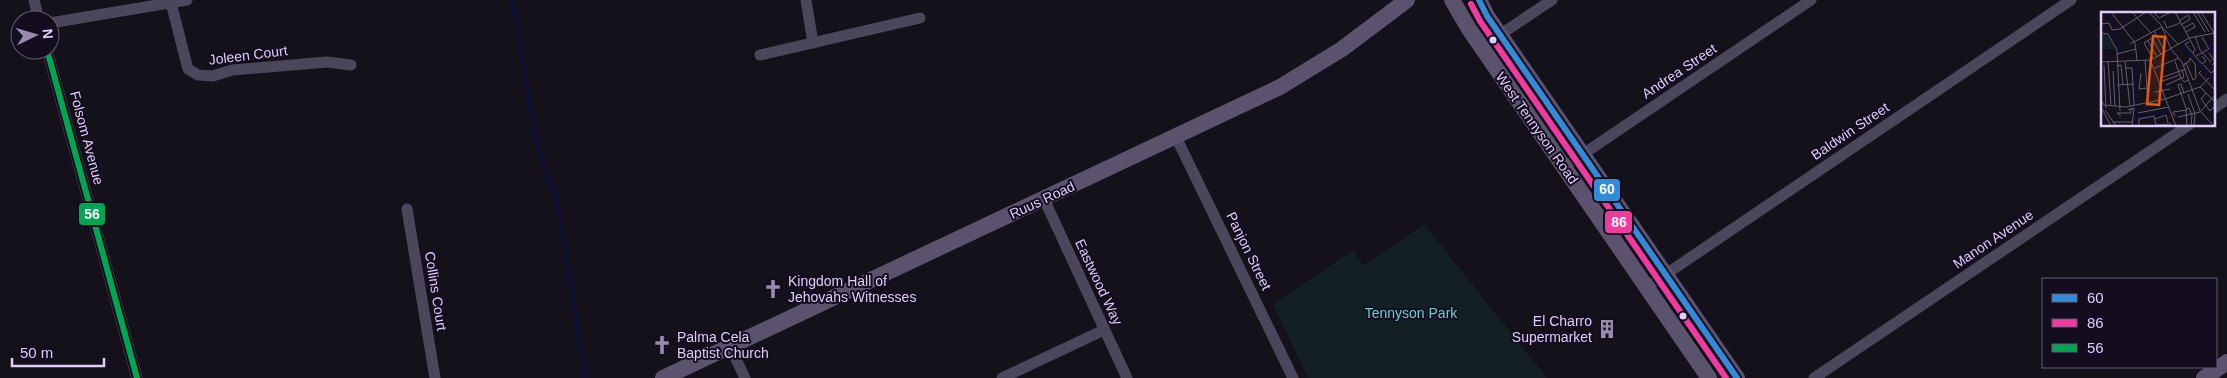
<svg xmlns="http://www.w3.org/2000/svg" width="2227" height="378" viewBox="0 0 2227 378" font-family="Arial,sans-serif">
<rect width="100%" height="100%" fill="#15111a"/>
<!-- park -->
<polygon fill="#122025" points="1424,224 1547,378 1308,378 1273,304 1353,250 1364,266"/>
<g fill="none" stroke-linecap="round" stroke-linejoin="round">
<!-- stream -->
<polyline stroke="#0d1035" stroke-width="4" points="512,0 535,139 557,201 585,378"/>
<!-- street -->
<g stroke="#4c465b" stroke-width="11">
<polyline points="34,0 39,20"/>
<polyline points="806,0 813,43"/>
<polyline points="171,3 188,69 198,75 213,76 232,70 327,62 351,65"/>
<polyline points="50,23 187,0"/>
<polyline points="1501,34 1552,0"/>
<polyline points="47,50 137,378"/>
<polyline points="760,55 920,18"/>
<polyline points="2213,109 2227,99"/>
<polyline points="1176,137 1293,378"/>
<polyline points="1564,167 1811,0"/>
<polyline points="1044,199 1127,378"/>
<polyline points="407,209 435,378"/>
<polyline points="1647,287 2071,0"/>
<polyline points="730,346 745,378"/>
<polyline points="1002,378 1104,330"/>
<polyline points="1814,378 2189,125"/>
</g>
<!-- secondary -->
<g stroke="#5b526d" stroke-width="16">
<polyline points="1452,0 1469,29 1709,378"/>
<polyline points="1479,0 1487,16 1737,378"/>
<polyline points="663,378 1280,87 1342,49 1407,0"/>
<polyline points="2204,378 2227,362"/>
</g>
<!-- bus-1 casing -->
<g stroke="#140d1e" stroke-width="10">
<polyline id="bus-1" points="1479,0 1487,16 1737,378"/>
</g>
<!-- bus-2 casing -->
<g stroke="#140d1e" stroke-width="10">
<polyline id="bus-2" points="1471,4 1480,21 1726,378"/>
</g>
<!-- bus-3 casing -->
<g stroke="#140d1e" stroke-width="10">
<polyline id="bus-3" points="47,50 137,378"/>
</g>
<!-- bus-1 -->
<use href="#bus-1" stroke="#338bd7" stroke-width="6"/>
<!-- bus-2 -->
<use href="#bus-2" stroke="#f13a9d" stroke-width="6"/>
<!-- bus-3 -->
<use href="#bus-3" stroke="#00a651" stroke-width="6"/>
</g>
<!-- icons -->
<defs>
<g id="church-bare" transform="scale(1.5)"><path d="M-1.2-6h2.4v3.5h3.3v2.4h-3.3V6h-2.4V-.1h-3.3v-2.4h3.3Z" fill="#988bad" stroke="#140d1e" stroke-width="2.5" paint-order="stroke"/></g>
<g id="building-bare" transform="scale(1.5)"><path d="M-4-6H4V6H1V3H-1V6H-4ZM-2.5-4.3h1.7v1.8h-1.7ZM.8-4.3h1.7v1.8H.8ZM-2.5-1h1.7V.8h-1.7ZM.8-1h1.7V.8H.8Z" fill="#988bad" stroke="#140d1e" stroke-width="2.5" paint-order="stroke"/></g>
</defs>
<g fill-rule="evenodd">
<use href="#church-bare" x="773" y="289"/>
<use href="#building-bare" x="1607" y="329"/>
<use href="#church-bare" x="662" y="345"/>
</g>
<!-- markers -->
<g fill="#dfcdfc" stroke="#140d1e" stroke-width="2">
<circle cx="1493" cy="40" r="4.5"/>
<circle cx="1683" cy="316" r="4.5"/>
</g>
<g text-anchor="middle" stroke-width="4" stroke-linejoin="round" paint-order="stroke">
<!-- street labels -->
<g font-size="14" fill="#dfcdfc" stroke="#140d1e">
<text transform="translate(248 55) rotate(-7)" y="5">Joleen Court</text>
<text transform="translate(1679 71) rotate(-34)" y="5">Andrea Street</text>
<text transform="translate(1537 128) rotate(55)" y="5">West Tennyson Road</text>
<text transform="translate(1850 131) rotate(-34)" y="5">Baldwin Street</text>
<text transform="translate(87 138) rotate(75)" y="5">Folsom Avenue</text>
<text transform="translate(1042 200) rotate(-25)" y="5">Ruus Road</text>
<text transform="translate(1993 239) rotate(-34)" y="5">Manon Avenue</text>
<text transform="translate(1249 251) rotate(64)" y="5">Panjon Street</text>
<text transform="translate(1099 282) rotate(65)" y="5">Eastwood Way</text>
<text transform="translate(436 291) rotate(81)" y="5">Collins Court</text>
</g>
<!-- poi labels -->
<g font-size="14" fill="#dfcdfc" stroke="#140d1e" text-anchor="start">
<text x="788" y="286">Kingdom Hall of<tspan x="788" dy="16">Jehovahs Witnesses</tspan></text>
<text x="1592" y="326" text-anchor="end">El Charro<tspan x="1592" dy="16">Supermarket</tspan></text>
<text x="677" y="342">Palma Cela<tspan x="677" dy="16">Baptist Church</tspan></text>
</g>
<!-- park labels -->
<g font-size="14" fill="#5fd3d6" stroke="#140d1e">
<text x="1411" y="318">Tennyson Park</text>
</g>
</g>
<!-- overview -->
<g transform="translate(2101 12)">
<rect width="114" height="114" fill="#15111a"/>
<path d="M0,21L5,22L15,37H0Z" fill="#122025"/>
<path fill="none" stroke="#0d1035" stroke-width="2.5" d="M6,0L13,16M14,19L20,39M104,26L112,39M81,32L114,69M30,51L33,54L35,92M35,105L68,99M33,114L35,94"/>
<path fill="none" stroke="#665c74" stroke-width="1" d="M10,0L34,31L36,48M31,0L50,21M48,0L60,13L70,37L81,50L99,99L113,114M56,0L54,2L58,6L70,0M74,0L94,37L92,41M92,0L104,20M96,0L108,20M100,0L113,21M63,9L66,16L79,11M78,9L87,3L89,7L80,13M0,12L8,11L11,18L19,17L45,0M61,15L77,32M83,16L92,11L94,15L85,20M53,19L64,40M0,21L7,22L16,38L19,99M94,24L99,38L110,50M47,29L56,45M88,30L84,32L101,52L105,49L101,44M29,32L61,15M108,41L114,50L111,53M16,42L35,37M95,44L108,37L101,25M52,46L43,31L51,26L60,42M49,47L75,114M44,48L47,91M74,49L80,66L83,70L88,68M0,50L50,48L88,26L114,21M7,50L10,93M24,50L29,94M3,53L5,96M103,53L110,61L114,58M16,54L20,53L22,73M84,54L83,52L88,50L89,46L94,52L95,66L92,68L85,51M25,56H31L33,93M54,56L78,46M12,59L14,94M100,59L98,61L114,78M40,61L38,77L46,76M62,65L85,57M59,70L78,63M16,73L33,72M65,73L83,65L81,58M99,75L114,90M54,80L69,77M83,81L80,72L77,73L85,96M105,81L100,87L109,99L114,94M87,82L94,102L93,114M0,88L3,93L25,95L64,87L99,75L108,66M0,95L10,114M85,97L88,96L91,103L90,114M85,97L86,114M4,98L15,114M27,98L33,96L31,114M37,101L68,95M20,104L16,101H30V96M74,104L72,100L86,98M77,105L99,100L114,83M54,107L65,103L67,111M12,110H31M55,113L70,112M38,114V107L53,104L55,113"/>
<path fill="#e8590c" fill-opacity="0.15" stroke="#e8590c" stroke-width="2.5" d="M52,24L64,25L58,93L46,92Z"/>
<rect width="114" height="114" fill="none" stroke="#dfcdfc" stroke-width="2.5"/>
</g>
<g stroke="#140d1e" stroke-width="2">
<rect x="1593" y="178" width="28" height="24" rx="5" fill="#338bd7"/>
<rect x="78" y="202" width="28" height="24" rx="5" fill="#00a651"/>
<rect x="1604" y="210" width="29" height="24" rx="5" fill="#f13a9d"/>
</g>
<g font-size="14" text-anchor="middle" font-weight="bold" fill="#fff">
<text x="1607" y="194">60</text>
<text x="92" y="219">56</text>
<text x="1619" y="227">86</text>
</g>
<!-- legend -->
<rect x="2042" y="278" width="175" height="90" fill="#140d1e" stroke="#655a77"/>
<rect x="2052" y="294" width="25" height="8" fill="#338bd7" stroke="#655a77"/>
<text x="2087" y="303" font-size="15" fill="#dfcdfc">60</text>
<rect x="2052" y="319" width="25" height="8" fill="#f13a9d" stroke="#655a77"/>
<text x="2087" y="328" font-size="15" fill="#dfcdfc">86</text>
<rect x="2052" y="344" width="25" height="8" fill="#00a651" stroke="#655a77"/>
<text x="2087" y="353" font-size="15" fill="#dfcdfc">56</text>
<!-- north arrow -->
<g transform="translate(35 35) rotate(85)"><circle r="24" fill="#140d1e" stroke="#655a77"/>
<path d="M0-4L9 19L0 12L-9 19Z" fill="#988bad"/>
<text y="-8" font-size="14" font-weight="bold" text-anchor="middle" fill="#dfcdfc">N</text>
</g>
<!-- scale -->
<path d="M12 358v8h92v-8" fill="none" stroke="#dfcdfc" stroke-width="2.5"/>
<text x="20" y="358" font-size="15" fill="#dfcdfc" stroke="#140d1e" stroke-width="4" paint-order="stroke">50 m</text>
</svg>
